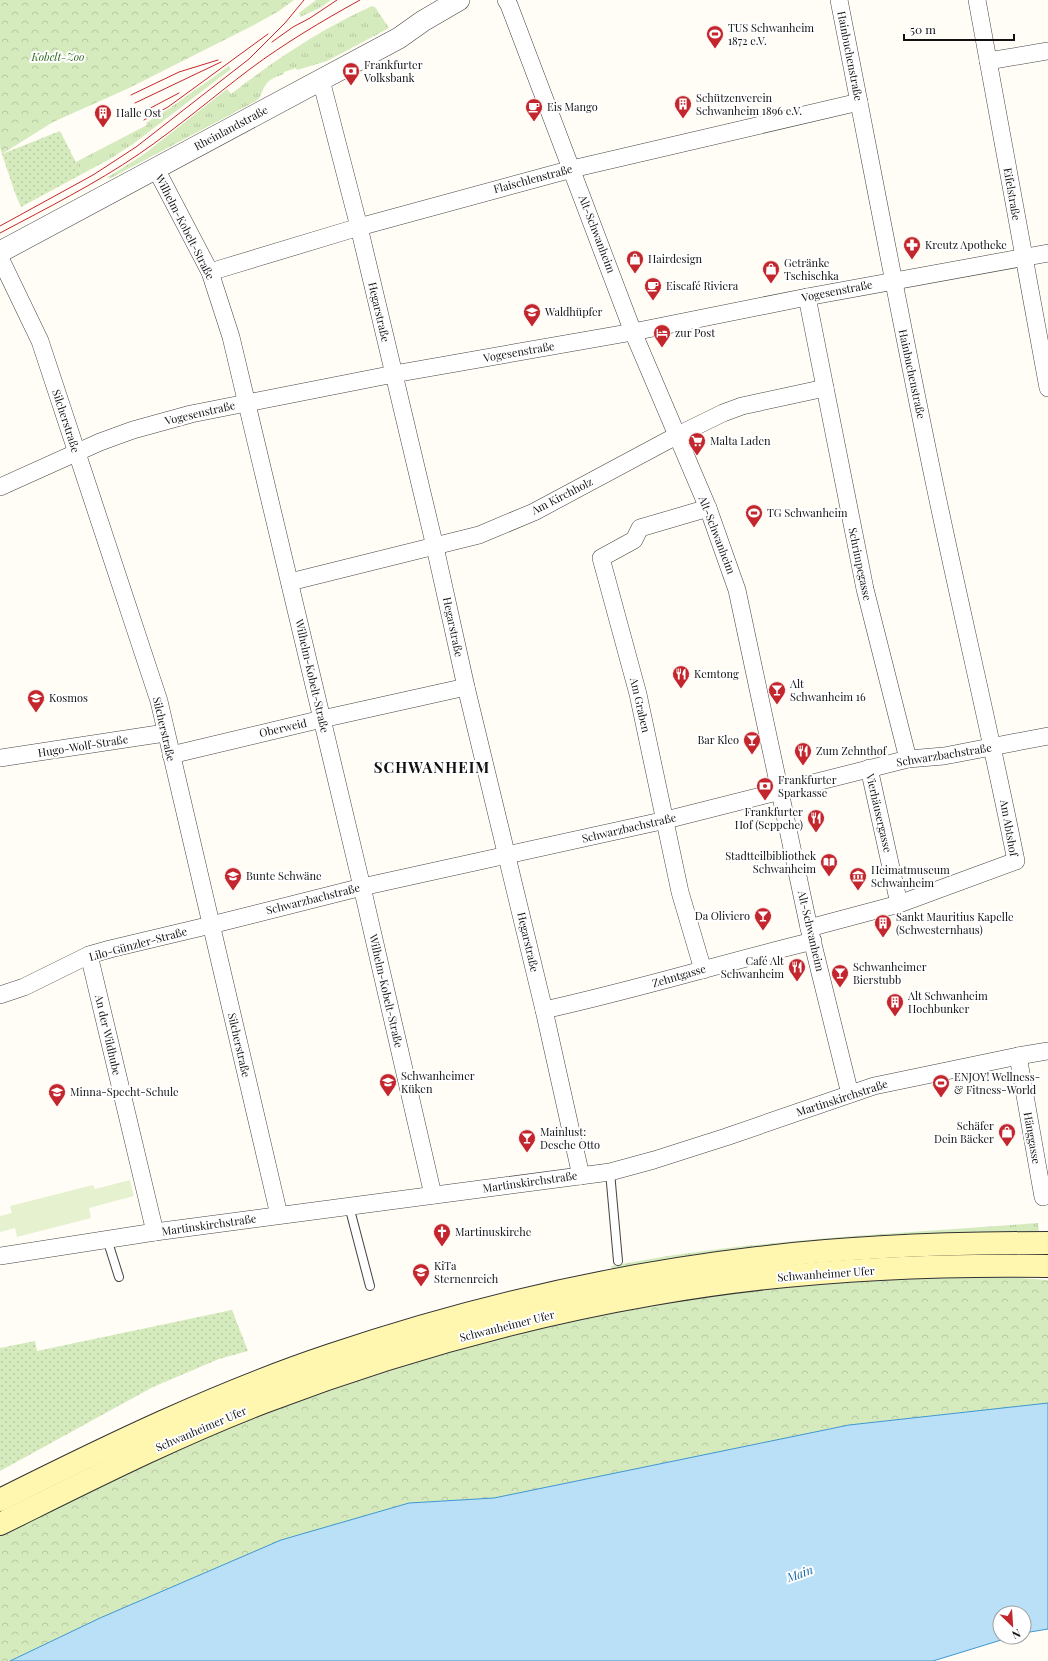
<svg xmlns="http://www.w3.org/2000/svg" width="1048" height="1661" viewBox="0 0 1048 1661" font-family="'Playfair Display',serif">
<defs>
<pattern id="grass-tufts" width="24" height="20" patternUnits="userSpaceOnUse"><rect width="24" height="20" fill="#d5ebbd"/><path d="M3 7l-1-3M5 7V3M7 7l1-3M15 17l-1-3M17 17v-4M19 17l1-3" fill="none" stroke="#b6c8a1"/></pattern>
<pattern id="park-crowns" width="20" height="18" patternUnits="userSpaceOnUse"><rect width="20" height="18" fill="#d5ebbd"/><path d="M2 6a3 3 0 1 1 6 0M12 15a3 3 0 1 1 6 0" fill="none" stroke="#b6c8a1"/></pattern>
<pattern id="garden-dots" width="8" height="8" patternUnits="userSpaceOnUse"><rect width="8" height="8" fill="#d5ebbd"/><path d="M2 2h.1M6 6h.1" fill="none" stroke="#b6c8a1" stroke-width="1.8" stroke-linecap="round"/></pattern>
</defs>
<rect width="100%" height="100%" fill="#fffdf5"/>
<!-- grass -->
<g fill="url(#grass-tufts)">
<polygon points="316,0 331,0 320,8 300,17 299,13"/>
<path d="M372,6L375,7L389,28L327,61L297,70L296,68L284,72V74C279,76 272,78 269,81C262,87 263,95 256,101L109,179L108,177L143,155L227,89L231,94C275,60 321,29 372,6Z"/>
<polygon points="229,66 231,69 133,144 110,159 82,174 76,162 147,125 146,123 170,108"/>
<path d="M1038,1223L1039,1233L748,1249L684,1257L612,1269L611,1266C752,1239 896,1234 1038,1223Z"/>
</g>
<!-- park -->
<g fill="url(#park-crowns)">
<polygon points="0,0 294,0 279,11 254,25 127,89 53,122 2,154 0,147"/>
<polygon points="943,1273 1048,1280 1048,1403 849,1425 494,1498 409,1503 281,1540 100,1618 10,1661 0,1661 0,1534 41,1513 300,1395 552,1320 761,1284"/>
</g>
<!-- garden -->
<g fill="url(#garden-dots)">
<polygon points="60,131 82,174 21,207 15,193 2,154"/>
<polygon points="232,1310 248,1351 219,1359 153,1387 0,1471 0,1348 35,1341 37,1351"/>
</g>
<!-- pitch -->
<polygon fill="#e6f2cf" points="130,1180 134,1196 89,1208 91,1218 17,1237 15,1228 0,1232 0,1216 12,1213 10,1206 93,1185 95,1189"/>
<!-- water -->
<polygon fill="#b9e0f7" stroke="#3f96cf" points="1048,1403 1048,1629 1024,1633 1024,1613 1000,1613 1000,1637 1011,1637 933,1661 10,1661 100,1618 281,1540 409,1503 494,1498 849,1425"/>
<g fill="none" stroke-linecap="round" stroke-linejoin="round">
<!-- service casing -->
<g stroke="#444" stroke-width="10">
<g id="service">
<polyline points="610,1172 618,1261"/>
<polyline points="349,1206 370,1286"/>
<polyline points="107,1239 119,1277"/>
</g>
</g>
<!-- minor casing -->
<g stroke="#444" stroke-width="18">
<g id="minor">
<polyline points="506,0 509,5 633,332 708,508 737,590 809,928 850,1094"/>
<polyline points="977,0 1048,388"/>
<polyline points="988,61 1048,51"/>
<polyline points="321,80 359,227 435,547 466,687 544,1010 581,1176"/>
<polyline points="156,169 210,272 231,337 362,887 433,1195"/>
<polyline points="0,258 40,341 159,701 279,1215"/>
<polyline points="210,272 359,227 572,169 859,102"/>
<polyline points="807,297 865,589 908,759"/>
<polyline points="0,487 100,442 133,430 191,414 394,374 633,332 807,297 1048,253"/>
<polyline points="290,582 479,535 534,512 676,436 723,413 742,406 825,388"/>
<polyline points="171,755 322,719 466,687"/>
<polyline points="0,758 165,733"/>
<polyline points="869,768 899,904"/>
<path d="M809,928L899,904L1016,861C991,736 961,611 935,486C901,324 871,162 839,0"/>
<polyline points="89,955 155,1232"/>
<polyline points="703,970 680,892 638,694 601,558 634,540 640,528 708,508"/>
<polyline points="0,995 24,987 89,955 110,949 211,925 362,887 666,820 908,759 944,756 1048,736"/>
<path d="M544,1010C635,990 723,963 813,941"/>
<polyline points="1018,1056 1043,1197"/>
<polyline points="0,1256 155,1232 610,1172 654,1160 726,1137 874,1086 1018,1056 1048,1051"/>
</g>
</g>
<!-- tertiary casing -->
<g stroke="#444" stroke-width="22">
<polyline id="tertiary" points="0,252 399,38 423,21 459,0"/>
</g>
<!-- secondary casing -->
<g stroke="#333" stroke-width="24">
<g id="secondary">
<path d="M0,1500C108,1446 217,1393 331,1355C470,1308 613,1275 758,1258C854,1246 951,1243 1048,1243"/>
<path d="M0,1524C87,1481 173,1437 264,1402C390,1354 521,1317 654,1294C784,1271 917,1264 1048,1266"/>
</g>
</g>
<!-- service -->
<use href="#service" stroke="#fff" stroke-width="8"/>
<!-- minor -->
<use href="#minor" stroke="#fff" stroke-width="17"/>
<!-- tertiary -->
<use href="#tertiary" stroke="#fff" stroke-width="21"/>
<!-- secondary -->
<use href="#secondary" stroke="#fff6b0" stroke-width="22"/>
<!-- tram -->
<g stroke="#c4262e" stroke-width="1">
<polyline points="272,42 293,27 310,18 337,0"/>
<polyline points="131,95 179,72 218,60"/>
<polyline points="135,103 221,62"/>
<polyline points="141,113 179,93"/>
<polyline points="144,120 168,107 268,34"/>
<polyline points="0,226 93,175 136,147 249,59 285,23 304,0"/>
<path d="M0,233C47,208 95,184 139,154C177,128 213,97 250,69C285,43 322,21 360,0"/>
</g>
</g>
<!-- icons -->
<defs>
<g id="stadium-pin" transform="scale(0.9)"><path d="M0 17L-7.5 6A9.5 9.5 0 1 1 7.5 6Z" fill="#c4262e" stroke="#fff"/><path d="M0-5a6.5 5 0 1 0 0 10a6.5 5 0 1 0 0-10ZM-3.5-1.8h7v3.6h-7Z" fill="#fff"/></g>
<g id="bank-pin" transform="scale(0.9)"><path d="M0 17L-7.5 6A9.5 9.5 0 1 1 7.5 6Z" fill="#c4262e" stroke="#fff"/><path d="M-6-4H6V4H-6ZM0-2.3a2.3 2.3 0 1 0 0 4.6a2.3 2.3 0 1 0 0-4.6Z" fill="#fff"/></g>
<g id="building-pin" transform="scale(0.9)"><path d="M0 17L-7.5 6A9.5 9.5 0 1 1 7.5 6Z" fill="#c4262e" stroke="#fff"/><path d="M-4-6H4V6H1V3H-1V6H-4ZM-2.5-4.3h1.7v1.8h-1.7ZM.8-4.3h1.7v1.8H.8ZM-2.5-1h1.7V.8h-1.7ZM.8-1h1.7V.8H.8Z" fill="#fff"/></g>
<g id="cafe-pin" transform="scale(0.9)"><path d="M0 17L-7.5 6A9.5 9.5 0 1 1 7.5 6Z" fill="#c4262e" stroke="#fff"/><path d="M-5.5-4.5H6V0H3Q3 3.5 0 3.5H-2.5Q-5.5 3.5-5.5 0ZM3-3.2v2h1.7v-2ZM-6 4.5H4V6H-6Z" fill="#fff"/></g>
<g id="pharmacy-pin" transform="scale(0.9)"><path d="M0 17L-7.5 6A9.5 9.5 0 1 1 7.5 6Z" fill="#c4262e" stroke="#fff"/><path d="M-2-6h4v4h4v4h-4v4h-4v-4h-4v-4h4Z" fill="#fff"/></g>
<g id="shop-pin" transform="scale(0.9)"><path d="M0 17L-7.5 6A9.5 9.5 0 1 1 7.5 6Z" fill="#c4262e" stroke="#fff"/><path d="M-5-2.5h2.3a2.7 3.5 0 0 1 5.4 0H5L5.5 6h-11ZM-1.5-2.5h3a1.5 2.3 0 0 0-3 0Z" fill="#fff"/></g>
<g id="school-pin" transform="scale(0.9)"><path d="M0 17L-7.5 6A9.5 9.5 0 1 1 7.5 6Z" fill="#c4262e" stroke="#fff"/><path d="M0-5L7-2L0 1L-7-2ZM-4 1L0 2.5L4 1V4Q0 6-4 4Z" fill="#fff"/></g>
<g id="hotel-pin" transform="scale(0.9)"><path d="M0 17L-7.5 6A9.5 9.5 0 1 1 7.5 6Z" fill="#c4262e" stroke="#fff"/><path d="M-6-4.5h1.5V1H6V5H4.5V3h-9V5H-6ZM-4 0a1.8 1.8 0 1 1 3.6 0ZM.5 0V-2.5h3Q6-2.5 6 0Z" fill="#fff"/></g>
<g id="supermarket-pin" transform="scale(0.9)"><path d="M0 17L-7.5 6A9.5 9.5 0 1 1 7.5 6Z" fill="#c4262e" stroke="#fff"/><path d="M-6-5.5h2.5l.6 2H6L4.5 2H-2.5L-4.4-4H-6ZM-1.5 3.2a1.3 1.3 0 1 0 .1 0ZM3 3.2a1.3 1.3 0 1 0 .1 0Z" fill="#fff"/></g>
<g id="restaurant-pin" transform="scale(0.9)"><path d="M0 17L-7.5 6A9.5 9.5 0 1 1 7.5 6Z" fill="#c4262e" stroke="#fff"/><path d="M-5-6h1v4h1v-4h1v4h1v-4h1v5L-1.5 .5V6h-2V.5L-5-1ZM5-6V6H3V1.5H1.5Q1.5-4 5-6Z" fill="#fff"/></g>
<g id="bar-pin" transform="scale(0.9)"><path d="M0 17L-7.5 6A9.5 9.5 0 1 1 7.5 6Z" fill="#c4262e" stroke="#fff"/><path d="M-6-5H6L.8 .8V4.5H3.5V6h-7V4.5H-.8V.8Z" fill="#fff"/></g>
<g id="library-pin" transform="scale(0.9)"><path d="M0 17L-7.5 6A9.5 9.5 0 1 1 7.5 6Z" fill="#c4262e" stroke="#fff"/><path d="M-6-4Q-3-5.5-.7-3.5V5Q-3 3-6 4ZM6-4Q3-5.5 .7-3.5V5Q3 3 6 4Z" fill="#fff"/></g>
<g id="museum-pin" transform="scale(0.9)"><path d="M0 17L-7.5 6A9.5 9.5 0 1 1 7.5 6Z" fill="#c4262e" stroke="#fff"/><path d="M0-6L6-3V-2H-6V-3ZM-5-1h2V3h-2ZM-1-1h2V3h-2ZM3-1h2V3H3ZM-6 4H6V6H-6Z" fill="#fff"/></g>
<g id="church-pin" transform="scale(0.9)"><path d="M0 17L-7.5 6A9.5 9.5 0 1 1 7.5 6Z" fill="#c4262e" stroke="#fff"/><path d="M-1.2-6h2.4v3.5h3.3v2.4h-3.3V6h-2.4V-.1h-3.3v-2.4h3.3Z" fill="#fff"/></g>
</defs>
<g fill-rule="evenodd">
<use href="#stadium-pin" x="715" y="34"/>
<use href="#bank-pin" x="351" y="71"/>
<use href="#building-pin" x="683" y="104"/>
<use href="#cafe-pin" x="534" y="107"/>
<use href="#building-pin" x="103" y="113"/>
<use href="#pharmacy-pin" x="912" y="245"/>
<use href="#shop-pin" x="635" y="259"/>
<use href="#shop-pin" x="771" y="269"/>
<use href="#cafe-pin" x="653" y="286"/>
<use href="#school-pin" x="532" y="312"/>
<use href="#hotel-pin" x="662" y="333"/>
<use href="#supermarket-pin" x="697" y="441"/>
<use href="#stadium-pin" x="754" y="513"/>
<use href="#restaurant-pin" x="681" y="674"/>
<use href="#bar-pin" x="777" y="690"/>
<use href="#school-pin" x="36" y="698"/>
<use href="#bar-pin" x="752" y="740"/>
<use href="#restaurant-pin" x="803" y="751"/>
<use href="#bank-pin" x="765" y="786"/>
<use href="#restaurant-pin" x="816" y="818"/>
<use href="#library-pin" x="829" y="862"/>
<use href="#school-pin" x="233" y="876"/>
<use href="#museum-pin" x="858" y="876"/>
<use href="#bar-pin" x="763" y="916"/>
<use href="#building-pin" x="883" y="923"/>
<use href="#restaurant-pin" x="797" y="967"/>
<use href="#bar-pin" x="840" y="973"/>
<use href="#building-pin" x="895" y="1002"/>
<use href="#school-pin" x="388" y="1082"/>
<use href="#stadium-pin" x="941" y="1083"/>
<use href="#school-pin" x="57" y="1092"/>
<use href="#shop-pin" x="1007" y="1132"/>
<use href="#bar-pin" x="527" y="1138"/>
<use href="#church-pin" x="442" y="1232"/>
<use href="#school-pin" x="421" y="1272"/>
</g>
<g text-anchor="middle" stroke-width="4" stroke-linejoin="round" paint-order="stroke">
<!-- poi labels -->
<g font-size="11" fill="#111" stroke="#fff" text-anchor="start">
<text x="728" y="32">TUS Schwanheim<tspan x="728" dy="13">1872 e.V.</tspan></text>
<text x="364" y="69">Frankfurter<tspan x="364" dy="13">Volksbank</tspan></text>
<text x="696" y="102">Schützenverein<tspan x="696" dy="13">Schwanheim 1896 e.V.</tspan></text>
<text x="547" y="111">Eis Mango</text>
<text x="116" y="117">Halle Ost</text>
<text x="925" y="249">Kreutz Apotheke</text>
<text x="648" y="263">Hairdesign</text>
<text x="784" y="267">Getränke<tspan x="784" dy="13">Tschischka</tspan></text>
<text x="666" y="290">Eiscafé Riviera</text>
<text x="545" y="316">Waldhüpfer</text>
<text x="675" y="337">zur Post</text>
<text x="710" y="445">Malta Laden</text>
<text x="767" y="517">TG Schwanheim</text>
<text x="694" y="678">Kemtong</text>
<text x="790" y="688">Alt<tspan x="790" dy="13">Schwanheim 16</tspan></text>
<text x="49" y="702">Kosmos</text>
<text x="739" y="744" text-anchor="end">Bar Kleo</text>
<text x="816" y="755">Zum Zehnthof</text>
<text x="778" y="784">Frankfurter<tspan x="778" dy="13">Sparkasse</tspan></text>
<text x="803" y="816" text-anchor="end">Frankfurter<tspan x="803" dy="13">Hof (Seppche)</tspan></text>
<text x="816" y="860" text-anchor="end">Stadtteilbibliothek<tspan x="816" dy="13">Schwanheim</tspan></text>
<text x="871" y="874">Heimatmuseum<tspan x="871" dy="13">Schwanheim</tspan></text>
<text x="246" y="880">Bunte Schwäne</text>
<text x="750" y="920" text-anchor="end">Da Oliviero</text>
<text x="896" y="921">Sankt Mauritius Kapelle<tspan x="896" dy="13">(Schwesternhaus)</tspan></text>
<text x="784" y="965" text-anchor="end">Café Alt<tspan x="784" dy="13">Schwanheim</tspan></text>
<text x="853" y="971">Schwanheimer<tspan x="853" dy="13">Bierstubb</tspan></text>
<text x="908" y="1000">Alt Schwanheim<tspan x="908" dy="13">Hochbunker</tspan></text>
<text x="401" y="1080">Schwanheimer<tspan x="401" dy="13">Küken</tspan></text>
<text x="954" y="1081">ENJOY! Wellness-<tspan x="954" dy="13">&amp; Fitness-World</tspan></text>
<text x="70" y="1096">Minna-Specht-Schule</text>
<text x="994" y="1130" text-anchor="end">Schäfer<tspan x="994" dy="13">Dein Bäcker</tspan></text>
<text x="540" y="1136">Mainlust:<tspan x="540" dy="13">Desche Otto</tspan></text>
<text x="455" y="1236">Martinuskirche</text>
<text x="434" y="1270">KiTa<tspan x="434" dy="13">Sternenreich</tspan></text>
</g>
<!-- street labels -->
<g font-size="11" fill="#111" stroke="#fff">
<text transform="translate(850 56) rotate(79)" y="4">Hainbuchenstraße</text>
<text transform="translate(231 128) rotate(-28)" y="4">Rheinlandstraße</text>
<text transform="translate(533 179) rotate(-15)" y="4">Flaischlenstraße</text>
<text transform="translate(1012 194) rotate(80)" y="4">Eifelstraße</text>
<text transform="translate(185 227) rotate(63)" y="4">Wilhelm-Kobelt-Straße</text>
<text transform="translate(597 234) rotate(69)" y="4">Alt-Schwanheim</text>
<text transform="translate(837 291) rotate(-11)" y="4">Vogesenstraße</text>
<text transform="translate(379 312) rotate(77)" y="4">Hegarstraße</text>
<text transform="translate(519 352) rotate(-10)" y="4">Vogesenstraße</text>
<text transform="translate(912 374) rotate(78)" y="4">Hainbuchenstraße</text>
<text transform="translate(200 413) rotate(-13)" y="4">Vogesenstraße</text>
<text transform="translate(66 421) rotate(72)" y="4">Silcherstraße</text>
<text transform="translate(562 496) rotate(-27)" y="4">Am Kirchholz</text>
<text transform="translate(717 535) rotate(69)" y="4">Alt-Schwanheim</text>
<text transform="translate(860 564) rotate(78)" y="4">Schrimpegasse</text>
<text transform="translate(453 627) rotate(78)" y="4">Hegarstraße</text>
<text transform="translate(312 676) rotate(77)" y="4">Wilhelm-Kobelt-Straße</text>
<text transform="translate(640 705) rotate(77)" y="4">Am Graben</text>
<text transform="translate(283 728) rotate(-13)" y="4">Oberweid</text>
<text transform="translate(164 729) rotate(77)" y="4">Silcherstraße</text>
<text transform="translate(83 746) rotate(-9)" y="4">Hugo-Wolf-Straße</text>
<text transform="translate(944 755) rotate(-9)" y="4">Schwarzbachstraße</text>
<text transform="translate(879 813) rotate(77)" y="4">Vierhäusergasse</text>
<text transform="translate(629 828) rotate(-13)" y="4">Schwarzbachstraße</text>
<text transform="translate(1009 828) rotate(80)" y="4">Am Abtshof</text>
<text transform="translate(313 899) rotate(-14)" y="4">Schwarzbachstraße</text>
<text transform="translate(811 931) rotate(77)" y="4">Alt-Schwanheim</text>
<text transform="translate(528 942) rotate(77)" y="4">Hegarstraße</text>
<text transform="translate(138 944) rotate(-15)" y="4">Lilo-Günzler-Straße</text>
<text transform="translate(679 976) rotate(-16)" y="4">Zehntgasse</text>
<text transform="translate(386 991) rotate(77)" y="4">Wilhelm-Kobelt-Straße</text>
<text transform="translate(108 1035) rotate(77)" y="4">An der Wildhube</text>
<text transform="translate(239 1045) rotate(77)" y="4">Silcherstraße</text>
<text transform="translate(842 1098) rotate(-18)" y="4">Martinskirchstraße</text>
<text transform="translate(1032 1138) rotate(80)" y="4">Hänggasse</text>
<text transform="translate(530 1182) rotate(-8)" y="4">Martinskirchstraße</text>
<text transform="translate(209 1225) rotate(-8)" y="4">Martinskirchstraße</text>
<text transform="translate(826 1274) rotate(-4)" y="4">Schwanheimer Ufer</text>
<text transform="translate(507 1326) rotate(-14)" y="4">Schwanheimer Ufer</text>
<text transform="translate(201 1429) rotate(-23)" y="4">Schwanheimer Ufer</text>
</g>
<!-- park labels -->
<g font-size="11" font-style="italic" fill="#2f6b1f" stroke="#fff">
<text x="58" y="61">Kobelt-Zoo</text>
</g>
<!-- water labels -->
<g font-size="12" font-style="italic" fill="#1768a6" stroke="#fff">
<text transform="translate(800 1574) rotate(-20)" y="4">Main</text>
</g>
<!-- district labels -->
<g font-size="15" font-weight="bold" letter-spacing="1" fill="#111" stroke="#fff">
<text x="432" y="773">SCHWANHEIM</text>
</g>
</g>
<!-- north arrow -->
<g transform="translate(1012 1625) rotate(155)"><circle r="19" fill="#ffffff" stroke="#a0a0a0"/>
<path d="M0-3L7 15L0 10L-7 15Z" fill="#c4262e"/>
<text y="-6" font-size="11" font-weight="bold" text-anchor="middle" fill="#111111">N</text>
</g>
<!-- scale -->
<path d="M904 34v6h110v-6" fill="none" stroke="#111111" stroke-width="2"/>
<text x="910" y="34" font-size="12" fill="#111111" stroke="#ffffff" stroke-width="3" paint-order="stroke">50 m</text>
</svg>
